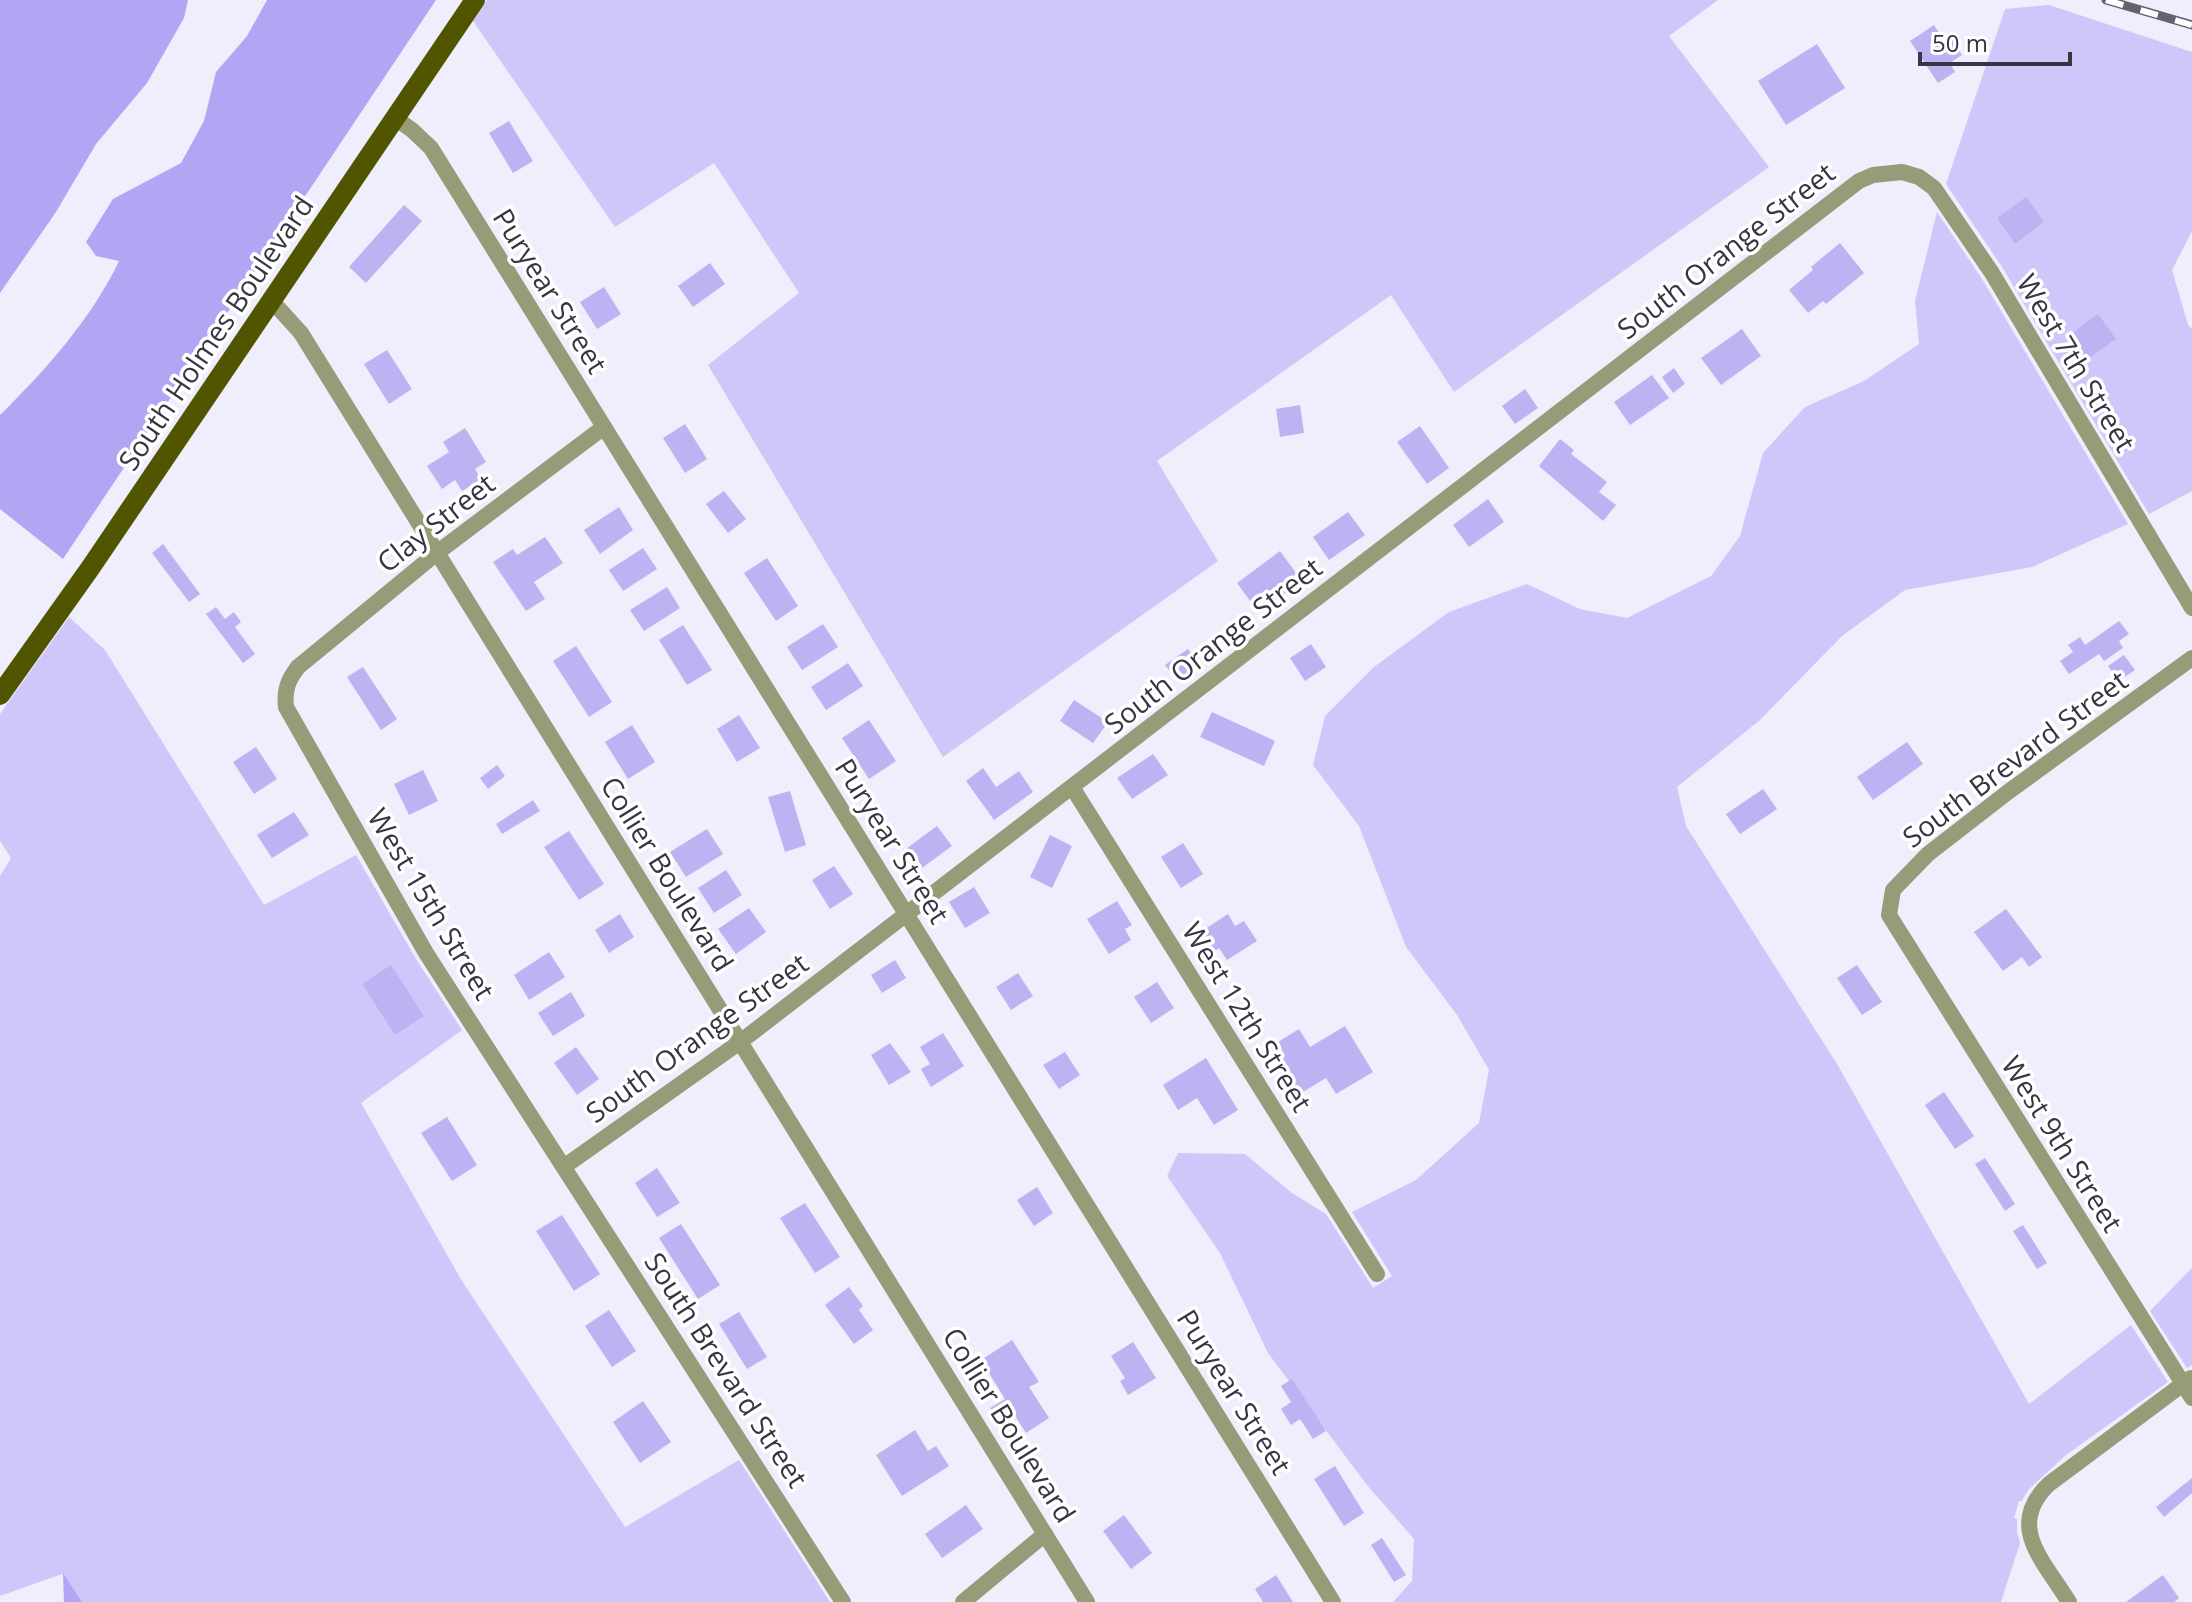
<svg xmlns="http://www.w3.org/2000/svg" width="2192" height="1602" viewBox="0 0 2192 1602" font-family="'Open Sans',sans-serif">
<rect width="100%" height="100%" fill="#efeefc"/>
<!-- green -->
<g fill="#cfc7fa">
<polygon points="487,0 1718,0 1669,36 1769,167 1454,392 1391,295 1157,461 1218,561 943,757 708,365 799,293 714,163 615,227 473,21"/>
<polygon points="2049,5 2192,52 2192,231 2172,270 2188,325 2192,329 2192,491 2149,514 2002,267 1946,184 2005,9"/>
<polygon points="1937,212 1982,279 2128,524 2032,567 1905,590 1842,636 1760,720 1677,787 1686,826 1837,1064 2029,1404 2131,1325 2168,1382 2066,1455 2028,1490 2022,1501 2019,1501 2014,1518 2017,1519 2017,1532 2020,1543 2001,1602 1393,1602 1412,1581 1414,1539 1367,1485 1268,1353 1220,1253 1167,1176 1178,1153 1245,1154 1292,1193 1326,1214 1373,1288 1392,1276 1352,1212 1416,1180 1479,1123 1489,1070 1457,1015 1406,947 1359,826 1313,765 1325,716 1374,667 1449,612 1527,584 1580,609 1627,618 1711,576 1740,536 1763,453 1805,407 1864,381 1919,344 1915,301"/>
<polygon points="69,617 105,650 264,905 356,855 416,959 462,1030 361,1103 462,1281 625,1527 739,1460 830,1602 82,1602 62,1574 0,1596 0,876 11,858 0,841 0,714"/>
<polygon points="2192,1268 2192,1365 2187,1368 2150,1311"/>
</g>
<!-- water -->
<g fill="#b3a5f4">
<polygon points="0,0 188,0 184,18 147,83 96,144 56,212 0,293"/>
<path d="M267,0H436L63,559L0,509V415C45,371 92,318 119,261L96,256L86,242L113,199L181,163L204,121L216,72L247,36Z"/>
<polygon points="63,1573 82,1602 64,1602"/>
</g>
<!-- building -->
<g fill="#bdb3f3">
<polygon points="1934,25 1945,42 1951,38 1962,55 1950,63 1955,72 1938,83 1910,41"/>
<polygon points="1817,44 1845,88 1786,125 1758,81"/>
<polygon points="509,121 533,161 513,173 489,133"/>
<polygon points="2026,197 2044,222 2015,244 1997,218"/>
<polygon points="404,205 422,221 366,283 349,267"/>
<polygon points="1840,243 1864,273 1826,304 1823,301 1808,313 1789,290 1813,270 1811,267"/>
<polygon points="710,263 725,284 693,307 678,286"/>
<polygon points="604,287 621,314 597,329 580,302"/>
<polygon points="2098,314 2116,339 2086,360 2068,336"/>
<polygon points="1742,329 1761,356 1721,385 1701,358"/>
<polygon points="387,350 412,389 389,404 364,364"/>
<polygon points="1674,368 1685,384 1673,393 1662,377"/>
<polygon points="1652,375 1669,398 1630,425 1614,402"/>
<polygon points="1525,389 1538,408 1515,424 1502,406"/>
<polygon points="1300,405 1304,433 1280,437 1276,409"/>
<polygon points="685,424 707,459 685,473 663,438"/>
<polygon points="1420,426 1449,468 1427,484 1397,442"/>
<polygon points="465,428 486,462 475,469 481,479 462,491 455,480 442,489 427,466 449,452 443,442"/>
<polygon points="1560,439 1574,450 1571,454 1607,482 1599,492 1616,505 1603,521 1539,466"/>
<polygon points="724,491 746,519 728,533 706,504"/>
<polygon points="1488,499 1504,522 1469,547 1453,525"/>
<polygon points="619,507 633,530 600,554 584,530"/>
<polygon points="1348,512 1365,535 1329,560 1313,537"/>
<polygon points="545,537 563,563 534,582 545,599 526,611 493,562 513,549 517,555"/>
<polygon points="163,544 200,594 189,602 152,553"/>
<polygon points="643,548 657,569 623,591 609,570"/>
<polygon points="1280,551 1302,581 1259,613 1237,583"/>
<polygon points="767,558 798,606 776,621 744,573"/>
<polygon points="667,587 680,608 644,631 630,610"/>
<polygon points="216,607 225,619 234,612 241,622 235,627 255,654 243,663 206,614"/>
<polygon points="2119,621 2129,634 2119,641 2123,648 2104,661 2099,654 2069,674 2060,661 2073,652 2068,645 2080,637 2085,645"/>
<polygon points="823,624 838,647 802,670 787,647"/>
<polygon points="683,625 712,670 687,685 659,640"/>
<polygon points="1311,644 1326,667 1305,681 1290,658"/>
<polygon points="576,646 612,702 589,717 553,661"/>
<polygon points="1188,649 1200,665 1177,681 1165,665"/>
<polygon points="2124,655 2135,670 2119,681 2108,666"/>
<polygon points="848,663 863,686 826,710 811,687"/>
<polygon points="363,667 397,719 381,730 347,677"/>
<polygon points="1074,700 1108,722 1093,743 1060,721"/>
<polygon points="1212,712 1275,741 1264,766 1200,737"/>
<polygon points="739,715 760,748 737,762 717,729"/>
<polygon points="869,720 896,761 869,779 842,738"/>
<polygon points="632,725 655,762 628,779 605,742"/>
<polygon points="1907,742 1923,764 1873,800 1857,777"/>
<polygon points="256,747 277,779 254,794 233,762"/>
<polygon points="1153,754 1168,775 1132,799 1117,778"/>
<polygon points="497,765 505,776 488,789 480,778"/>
<polygon points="983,768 996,787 1019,771 1033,792 994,820 966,781"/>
<polygon points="423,770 438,801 409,815 394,784"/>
<polygon points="1763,789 1777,809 1740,834 1726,814"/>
<polygon points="790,791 806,845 785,852 768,797"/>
<polygon points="533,800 540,811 502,834 496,824"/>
<polygon points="294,812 309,835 272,858 257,835"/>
<polygon points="937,826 952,846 922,868 907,848"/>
<polygon points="707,829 723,854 686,877 670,852"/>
<polygon points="569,831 604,884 579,900 544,847"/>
<polygon points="1050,835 1072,846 1052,888 1030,877"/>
<polygon points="1183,843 1203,874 1181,888 1161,857"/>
<polygon points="834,866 853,894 830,909 812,880"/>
<polygon points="726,870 742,895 714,913 698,888"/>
<polygon points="974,887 990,913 965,928 949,902"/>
<polygon points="1117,901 1132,925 1125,929 1131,940 1109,954 1087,919"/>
<polygon points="749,908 766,932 736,954 718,929"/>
<polygon points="2006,909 2042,957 2029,967 2022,957 2003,971 1974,932"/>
<polygon points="620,914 634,937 609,953 595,930"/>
<polygon points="1228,914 1235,926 1244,921 1257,941 1227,960 1219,948 1212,953 1199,933"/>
<polygon points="549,952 565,977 529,1000 514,975"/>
<polygon points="895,960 906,978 882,993 871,975"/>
<polygon points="391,965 424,1016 395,1035 362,984"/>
<polygon points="1857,965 1882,1002 1862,1015 1837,978"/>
<polygon points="1018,973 1033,996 1011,1010 996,987"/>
<polygon points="1157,982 1174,1008 1151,1023 1134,997"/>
<polygon points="571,992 585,1016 553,1036 538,1013"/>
<polygon points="1345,1026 1373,1072 1336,1094 1326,1078 1298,1095 1270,1047 1299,1029 1310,1047"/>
<polygon points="943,1033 964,1066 931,1087 921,1069 930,1064 920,1047"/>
<polygon points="890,1043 911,1072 889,1085 871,1055"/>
<polygon points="576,1047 599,1079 577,1095 554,1063"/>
<polygon points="1065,1052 1080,1075 1059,1089 1043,1065"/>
<polygon points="1206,1058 1238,1110 1214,1125 1197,1098 1178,1110 1163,1085"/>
<polygon points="1944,1092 1974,1136 1955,1149 1925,1105"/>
<polygon points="447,1117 477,1165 452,1181 421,1133"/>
<polygon points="1985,1158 2015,1204 2005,1211 1975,1164"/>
<polygon points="657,1168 680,1203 657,1217 635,1183"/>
<polygon points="1037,1187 1053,1213 1034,1226 1017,1200"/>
<polygon points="805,1203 840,1257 815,1273 780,1218"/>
<polygon points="562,1215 600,1274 574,1291 536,1231"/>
<polygon points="681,1224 720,1285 698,1299 659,1238"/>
<polygon points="2023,1225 2047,1263 2037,1269 2013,1231"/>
<polygon points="849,1287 863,1306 859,1310 873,1330 854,1344 825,1305"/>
<polygon points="609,1310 636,1351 612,1367 585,1326"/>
<polygon points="739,1312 767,1357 747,1369 719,1324"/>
<polygon points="1012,1340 1039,1382 1029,1387 1049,1418 1026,1433 1014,1414 999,1423 990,1408 1005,1399 981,1360"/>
<polygon points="1133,1342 1156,1378 1128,1395 1120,1381 1125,1378 1111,1356"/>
<polygon points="1292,1379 1326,1431 1313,1439 1300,1419 1291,1425 1281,1409 1291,1402 1281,1386"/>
<polygon points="643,1401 671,1442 640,1463 613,1422"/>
<polygon points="915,1430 928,1451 936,1446 949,1466 902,1496 876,1455"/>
<polygon points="1335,1466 1364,1513 1344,1526 1314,1479"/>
<polygon points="2192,1478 2192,1493 2164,1517 2156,1507"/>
<polygon points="966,1505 983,1529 942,1558 925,1534"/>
<polygon points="1124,1515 1152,1553 1131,1569 1103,1531"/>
<polygon points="1382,1538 1406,1575 1394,1582 1371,1545"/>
<polygon points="1276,1575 1293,1602 1263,1602 1255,1589"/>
<polygon points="2163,1575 2179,1598 2174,1602 2126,1602"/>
</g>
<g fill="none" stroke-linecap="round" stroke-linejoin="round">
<!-- minor -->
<g stroke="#989b77" stroke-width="16">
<polyline points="395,118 412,130 431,148 1333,1602"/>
<polyline points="272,301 301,333 1087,1602"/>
<path d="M604,427L438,552L298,667C288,680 284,690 286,707L426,953L843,1602"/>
<polyline points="2192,658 2008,792 1928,854 1893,890 1889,915 2192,1398"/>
<polyline points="1072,787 1377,1274"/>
<polyline points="565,1166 740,1042 1859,181 1873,175 1902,172 1919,177 1934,188 1992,273 2192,608"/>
<polyline points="963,1602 1045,1534"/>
<path d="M2069,1602C2044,1561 2005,1526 2049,1484L2191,1378"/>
</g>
<!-- primary -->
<polyline stroke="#525500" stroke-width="20" points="0,695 91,567 475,0"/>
<!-- rail casing -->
<g stroke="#63626f" stroke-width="9">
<polyline id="rail" points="2106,0 2192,25"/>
</g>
<!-- rail -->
<use href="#rail" stroke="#fff" stroke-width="6" stroke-dasharray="18" stroke-linecap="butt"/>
</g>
<g text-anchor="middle" stroke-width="7" stroke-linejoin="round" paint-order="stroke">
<!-- street labels -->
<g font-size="28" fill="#373542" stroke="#fff">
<text transform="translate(1726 251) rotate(-38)" y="10">South Orange Street</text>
<text transform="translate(550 291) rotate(58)" y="10">Puryear Street</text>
<text transform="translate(216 333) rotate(-56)" y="10">South Holmes Boulevard</text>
<text transform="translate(2076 363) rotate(59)" y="10">West 7th Street</text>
<text transform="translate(436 523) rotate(-38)" y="10">Clay Street</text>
<text transform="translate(1213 646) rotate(-38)" y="10">South Orange Street</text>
<text transform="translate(2015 759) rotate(-37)" y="10">South Brevard Street</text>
<text transform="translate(892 841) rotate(58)" y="10">Puryear Street</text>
<text transform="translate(667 874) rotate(58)" y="10">Collier Boulevard</text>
<text transform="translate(431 904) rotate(59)" y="10">West 15th Street</text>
<text transform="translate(1247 1017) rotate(58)" y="10">West 12th Street</text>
<text transform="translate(697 1038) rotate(-36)" y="10">South Orange Street</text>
<text transform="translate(2062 1144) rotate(58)" y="10">West 9th Street</text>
<text transform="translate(726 1370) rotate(57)" y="10">South Brevard Street</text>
<text transform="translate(1234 1392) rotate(58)" y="10">Puryear Street</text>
<text transform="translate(1009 1425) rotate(58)" y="10">Collier Boulevard</text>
</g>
</g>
<!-- scale -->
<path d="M1920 52v12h150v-12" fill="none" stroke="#373542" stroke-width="4"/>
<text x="1932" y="52" font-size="24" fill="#373542" stroke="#ffffff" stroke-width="6" paint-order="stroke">50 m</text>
</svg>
